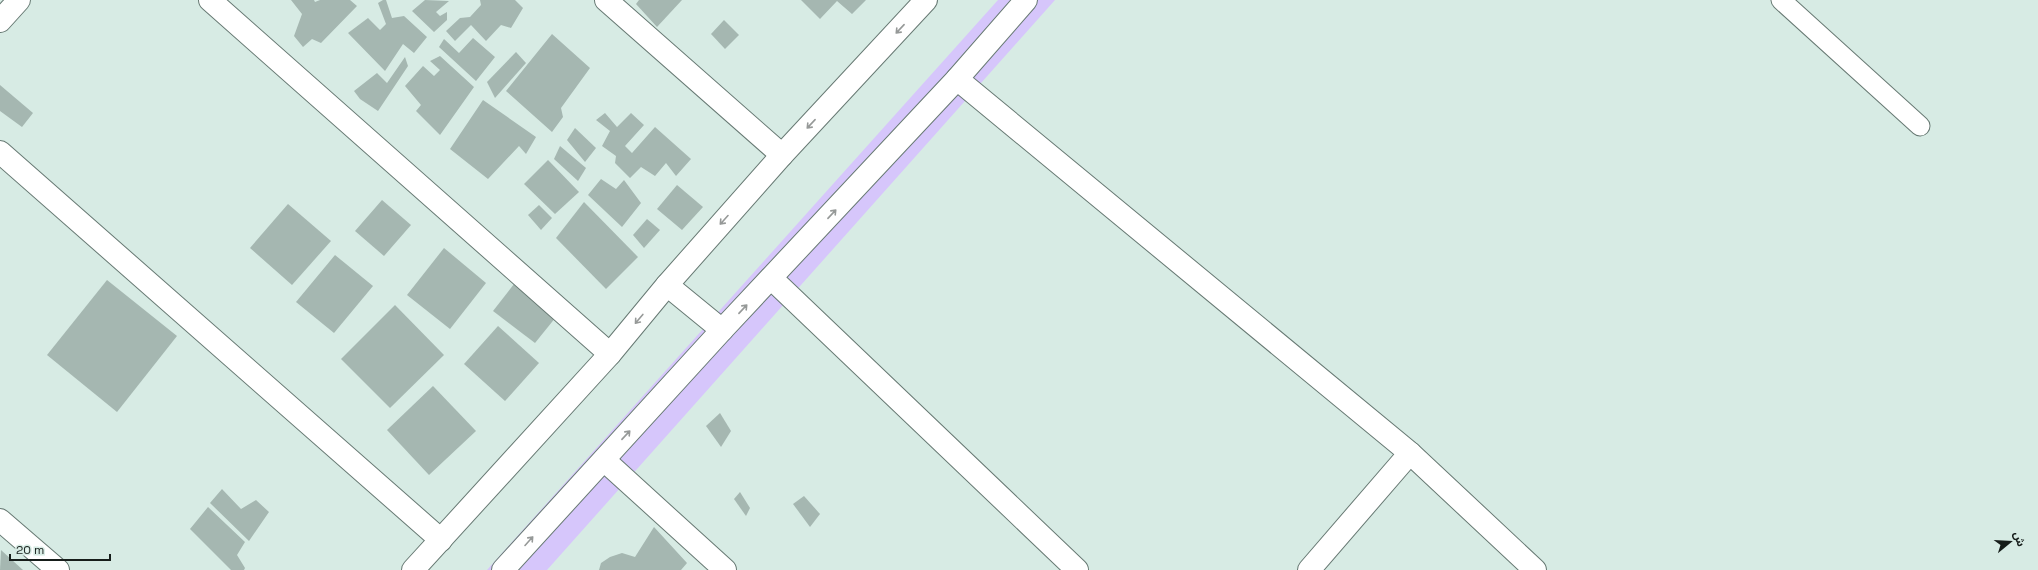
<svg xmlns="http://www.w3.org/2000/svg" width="2038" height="570" viewBox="0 0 2038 570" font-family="'Space Grotesk','Noto Sans Arabic',sans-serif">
<rect width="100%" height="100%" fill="#d7ebe4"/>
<!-- green -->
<polygon fill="#d6c6fb" points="998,0 1055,0 547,570 487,570"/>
<!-- building -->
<g fill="#a5b7b1">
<polygon points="291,0 314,0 315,2 320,0 350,0 357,6 321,43 312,39 303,47 294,36 302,14"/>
<polygon points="383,0 386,0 392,18 404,16 427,37 414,53 403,44 385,71 348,33 368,18 380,30 386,24 378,3"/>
<polygon points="425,0 449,1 436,12 440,16 447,12 447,20 434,32 412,11"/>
<polygon points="480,0 515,0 523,8 511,28 501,25 486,41 471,25 455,41 446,31 460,18 470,17 481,5"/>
<polygon points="639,0 682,0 657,27 636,4"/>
<polygon points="801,0 866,0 852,14 837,1 820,19"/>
<polygon points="724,20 739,35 725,49 711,34"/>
<polygon points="552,34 590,68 561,108 563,117 552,132 506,91"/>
<polygon points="473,38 495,57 476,81 439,47 444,39 459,53"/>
<polygon points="516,52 526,63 495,98 487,82"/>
<polygon points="440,56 474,87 440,135 416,111 421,105 405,86 423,66 434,76 440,70 430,61"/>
<polygon points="405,57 408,66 378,111 360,99 354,91 377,73 387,83"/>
<polygon points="0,85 33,113 22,127 0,111"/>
<polygon points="483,100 536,137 526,154 519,146 488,179 450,149"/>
<polygon points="605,113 617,127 631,113 644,125 625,146 632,153 655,127 691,159 676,176 666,163 655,176 641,167 630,178 615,163 616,156 602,146 610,131 596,120"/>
<polygon points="575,128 596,148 585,162 567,140"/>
<polygon points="560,146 586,168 578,181 554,159"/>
<polygon points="548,160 579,192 555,214 524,184"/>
<polygon points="601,179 616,189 624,180 641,203 622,227 588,195"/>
<polygon points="677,185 703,207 682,230 657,209"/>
<polygon points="382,200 411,225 384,256 355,231"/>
<polygon points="584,202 638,257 606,289 556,238"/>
<polygon points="288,204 331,241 292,285 250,248"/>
<polygon points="539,205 552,218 541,230 528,215"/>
<polygon points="647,219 660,230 644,248 633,235"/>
<polygon points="444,248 486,283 450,329 407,295"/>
<polygon points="335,255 373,286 334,333 296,302"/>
<polygon points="107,280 177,336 117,412 47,355"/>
<polygon points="514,284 556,317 535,343 493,311"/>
<polygon points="395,305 444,355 390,408 341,359"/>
<polygon points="498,326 539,363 505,401 464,364"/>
<polygon points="433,386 476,431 429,475 387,430"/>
<polygon points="720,413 731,431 721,447 706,426"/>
<polygon points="222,489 241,509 256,500 269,512 249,541 210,503"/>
<polygon points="740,492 750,508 746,516 734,499"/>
<polygon points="804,496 820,514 810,527 793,504"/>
<polygon points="208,507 245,542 237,555 245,568 244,570 231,570 190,529"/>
<polygon points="654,527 687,563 681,570 599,570 601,563 610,557 622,553 635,557"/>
<polygon points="1,550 23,570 0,570"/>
</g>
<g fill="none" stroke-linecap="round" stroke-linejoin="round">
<!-- lane casing -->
<g stroke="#677973" stroke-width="21">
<polyline id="lane" points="1781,0 1920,126"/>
</g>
<!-- street casing -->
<g stroke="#677973" stroke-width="24">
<g id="street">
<polyline points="210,0 610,354"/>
<polyline points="606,0 782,155"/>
<polyline points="0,21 19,0"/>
<polyline points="957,79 1410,453 1535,570"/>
<polyline points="0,152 441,540"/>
<polyline points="771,278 1077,570"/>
<polyline points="667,285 722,330"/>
<polyline points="604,460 725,570"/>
<polyline points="0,520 58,570"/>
<polyline points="413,570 610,354 667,285 782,155 926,0"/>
<polyline points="503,570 722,330 957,79 1026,0"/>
<polyline points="1309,570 1410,453"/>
</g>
</g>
<!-- lane -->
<use href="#lane" stroke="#fff" stroke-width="19"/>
<!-- street -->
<use href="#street" stroke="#fff" stroke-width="22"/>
</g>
<!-- one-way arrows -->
<defs><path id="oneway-shaft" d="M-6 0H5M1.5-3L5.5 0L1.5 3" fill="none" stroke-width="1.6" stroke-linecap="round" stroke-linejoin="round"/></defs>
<g stroke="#969998">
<use href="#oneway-shaft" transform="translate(900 29) rotate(133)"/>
<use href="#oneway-shaft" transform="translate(811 124) rotate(133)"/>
<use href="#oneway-shaft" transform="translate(832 214) rotate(-47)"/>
<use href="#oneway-shaft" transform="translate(724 220) rotate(132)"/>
<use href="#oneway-shaft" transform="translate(743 309) rotate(-47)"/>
<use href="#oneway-shaft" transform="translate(639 319) rotate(130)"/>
<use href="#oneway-shaft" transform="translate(626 435) rotate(-47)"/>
<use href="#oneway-shaft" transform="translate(529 541) rotate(-48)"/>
</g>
<!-- north arrow -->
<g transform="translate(2010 542) rotate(72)" stroke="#d7ebe4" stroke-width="3" paint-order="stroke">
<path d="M0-3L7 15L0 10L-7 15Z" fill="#161d1a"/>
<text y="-6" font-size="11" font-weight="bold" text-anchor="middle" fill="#161d1a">ش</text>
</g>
<!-- scale -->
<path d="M10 554v6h100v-6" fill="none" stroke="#161d1a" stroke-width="2"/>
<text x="16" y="554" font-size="12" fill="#161d1a" stroke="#d7ebe4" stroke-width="3" paint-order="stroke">20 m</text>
</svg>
